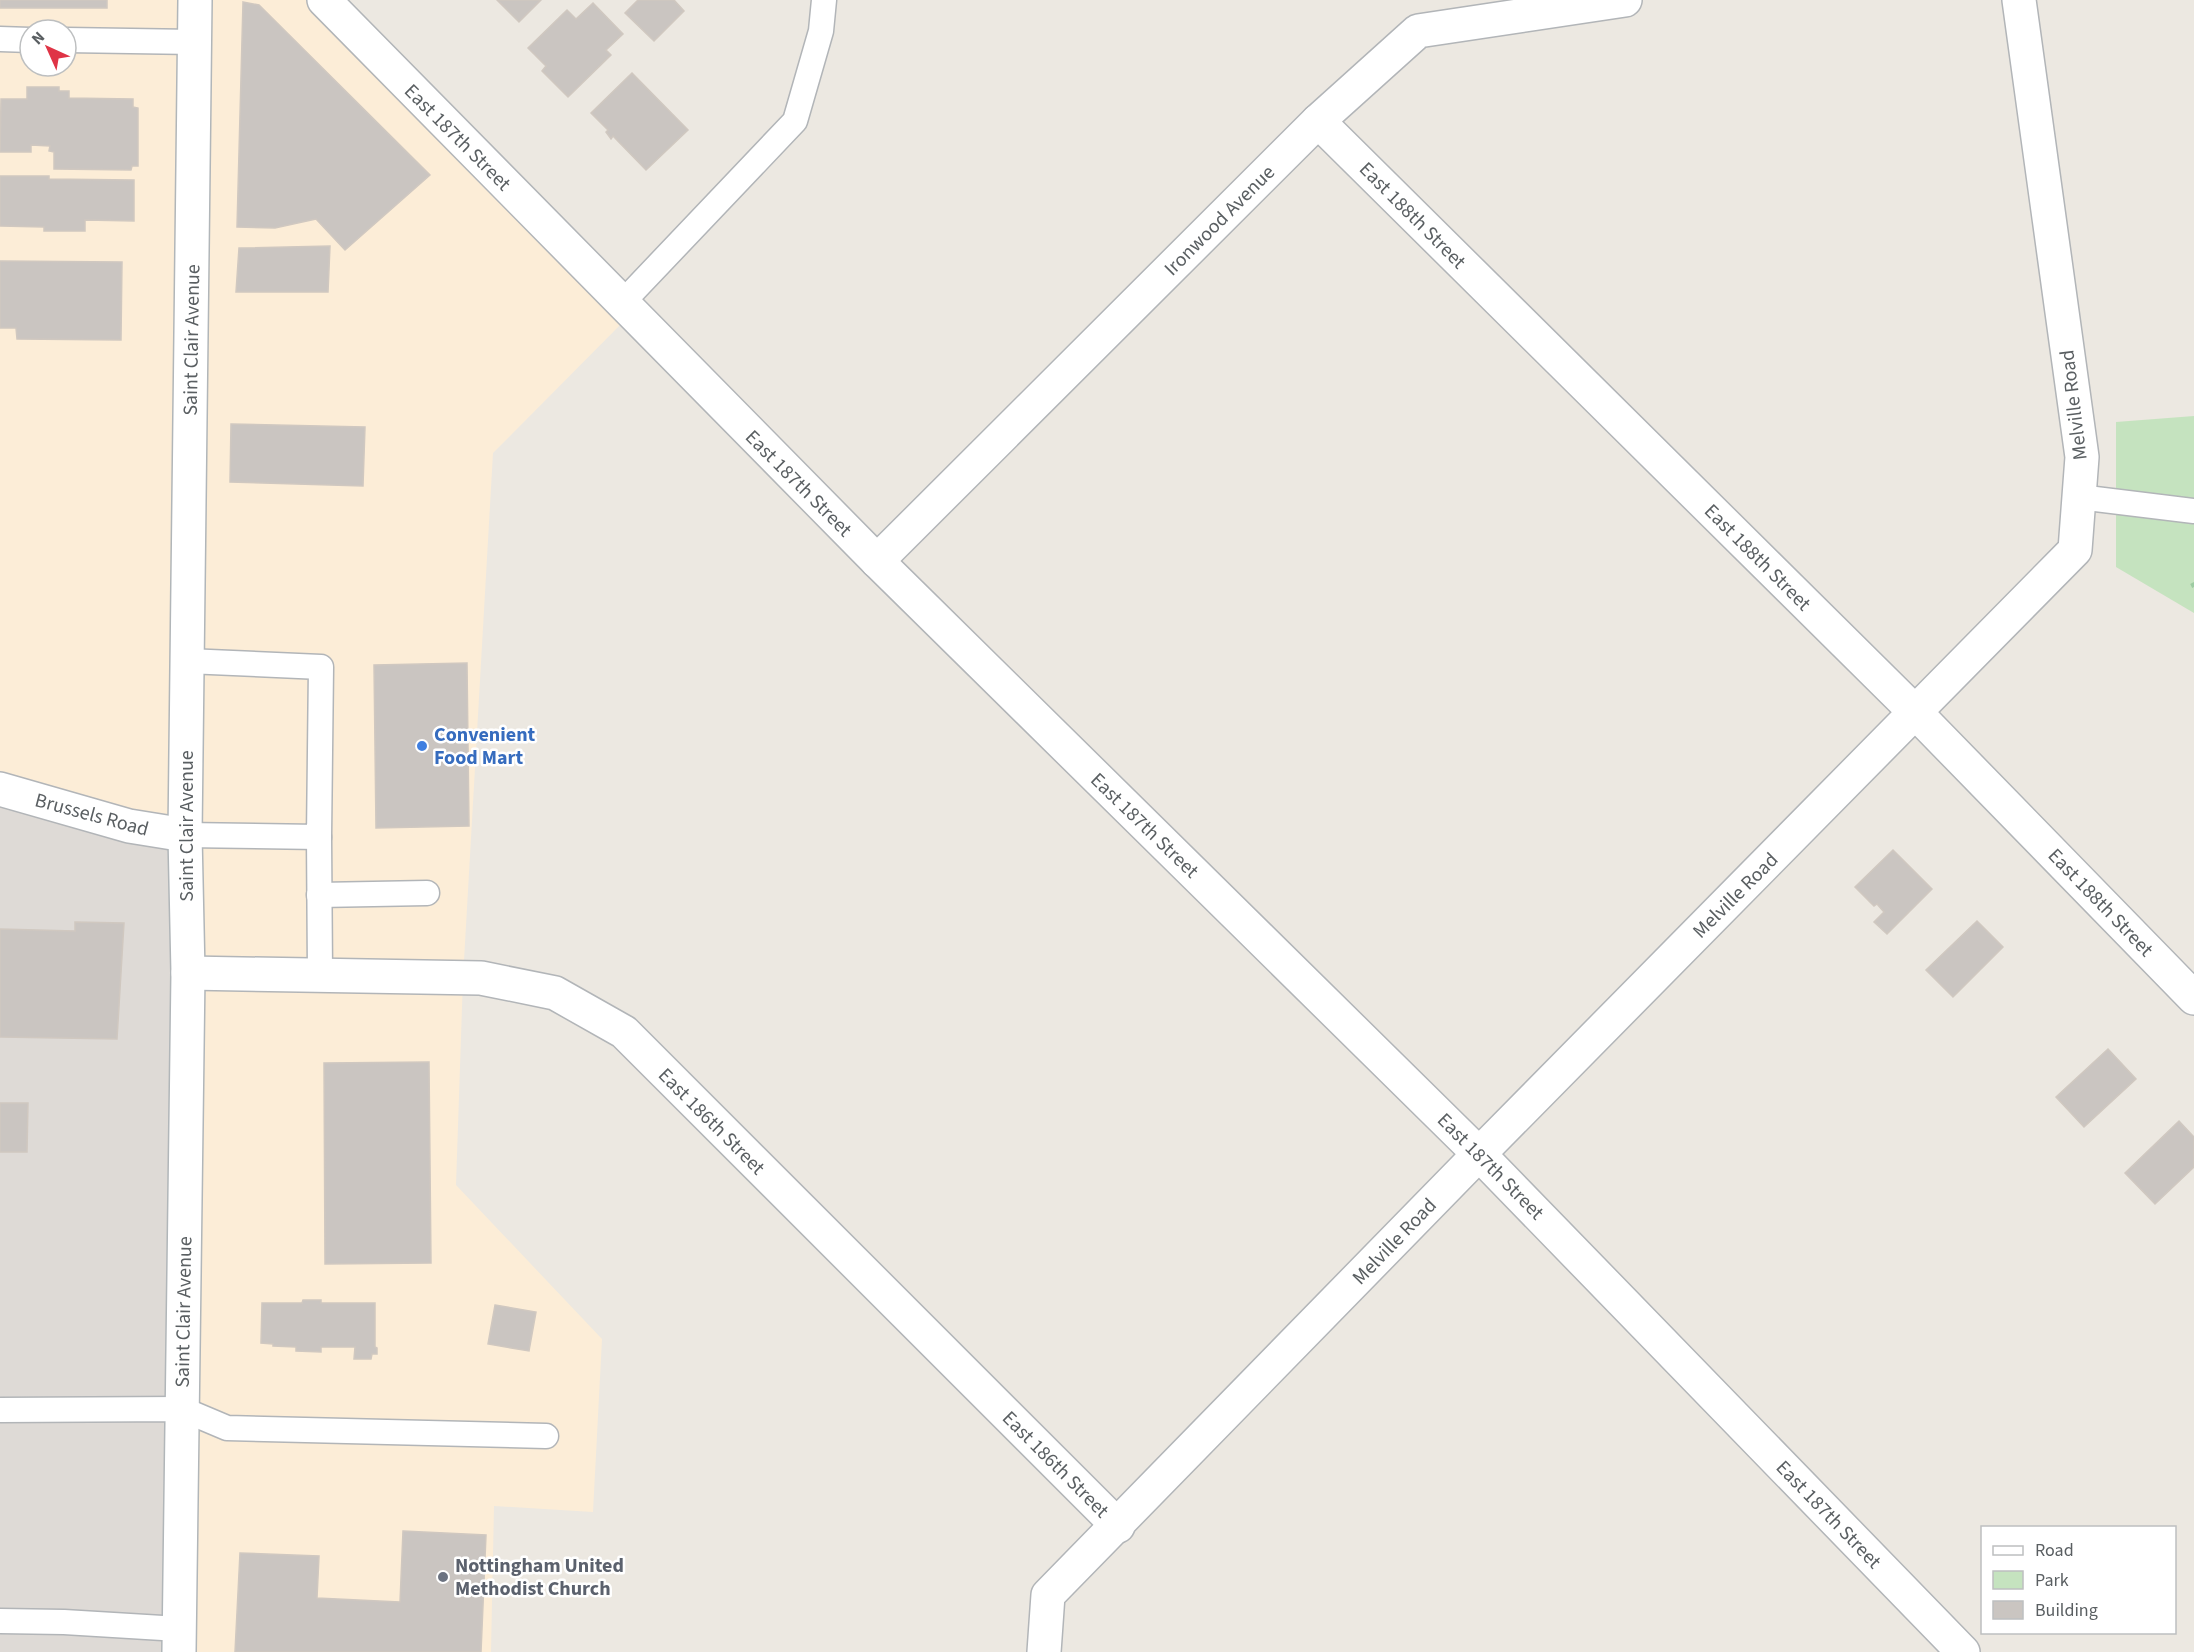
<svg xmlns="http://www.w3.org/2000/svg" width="2194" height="1652" viewBox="0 0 2194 1652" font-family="'Source Sans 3',sans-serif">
<rect width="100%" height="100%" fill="#ece8e1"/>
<!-- commercial -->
<path fill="#fcedd7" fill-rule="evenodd" d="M0,0H324L632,313L493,453L463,978L456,1185L602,1339L593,1512L494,1506L491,1652H179L0,789ZM30,30H66V66H30Z"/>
<!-- industrial -->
<polygon fill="#dedad6" points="0,789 185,835 179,1652 0,1652"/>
<!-- green -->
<polygon fill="#c5e3bf" points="2194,416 2194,613 2116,567 2116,422"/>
<!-- building -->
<g fill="#cac5c1" stroke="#d0c8c0" stroke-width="1.5">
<rect x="0" y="0" width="107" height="8"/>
<polygon points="497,0 541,0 519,22"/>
<polygon points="638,0 674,0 684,11 654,41 625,13"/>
<polygon points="243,2 259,5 430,175 345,250 316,219 275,228 237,227"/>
<polygon points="593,3 623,34 606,50 611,55 568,97 542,71 546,66 528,48 567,10 576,19"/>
<polygon points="632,73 688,130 646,170 613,136 611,139 606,132 608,130 591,113"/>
<polygon points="27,87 59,87 59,91 69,91 69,98 133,99 133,107 138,108 138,166 132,166 131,170 54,169 54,152 49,151 50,146 31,145 31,152 0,152 1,99 27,99"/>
<polygon points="0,176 49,176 49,179 134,180 134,221 85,220 85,231 44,231 44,227 0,226"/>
<polygon points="330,246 328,292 236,292 239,248"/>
<polygon points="0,261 122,262 121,340 17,339 16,328 0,328"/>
<polygon points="231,424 365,427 363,486 230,482"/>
<polygon points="467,663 469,826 376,828 374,665"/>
<polygon points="1893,850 1932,889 1887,934 1874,922 1884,912 1877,904 1874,906 1855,887"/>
<polygon points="1977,921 2003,947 1953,997 1926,970"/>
<polygon points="75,922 124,923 117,1039 0,1037 0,929 75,931"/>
<polygon points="2108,1049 2136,1079 2084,1127 2056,1097"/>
<polygon points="429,1062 431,1263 325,1264 324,1063"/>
<polygon points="0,1103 28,1103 27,1152 0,1152"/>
<polygon points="2179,1121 2194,1137 2194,1167 2155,1204 2125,1173"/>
<polygon points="303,1300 321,1300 321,1303 375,1303 375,1347 377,1348 377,1354 372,1354 371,1359 354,1359 355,1347 321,1347 321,1352 296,1351 296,1347 273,1346 273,1344 261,1343 262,1303 302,1303"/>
<polygon points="495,1305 536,1312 529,1351 488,1344"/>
<polygon points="403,1531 486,1535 481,1652 235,1652 240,1553 319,1556 317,1598 400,1602"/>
</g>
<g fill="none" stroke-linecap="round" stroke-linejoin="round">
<!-- lane casing -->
<g stroke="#b2b5b8" stroke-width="27">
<g id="lane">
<polyline points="0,39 30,40"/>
<polyline points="66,40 195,42"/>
<polyline points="622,303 795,121 821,31 824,0"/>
<polyline points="2079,497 2194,511"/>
<polyline points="185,835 319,837 321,667 187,661"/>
<polyline points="319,837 320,974"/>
<polyline points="319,895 427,893"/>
<polyline points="0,1410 182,1409 227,1428 546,1436"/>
<polyline points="0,1621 64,1622 179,1629"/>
</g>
</g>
<!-- street casing -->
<g stroke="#b2b5b8" stroke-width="36">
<g id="street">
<polyline points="324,0 877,561 1479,1154 1963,1652"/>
<polyline points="1318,121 1916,713 2194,998"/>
<polyline points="877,561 1318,121 1418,31 1625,0"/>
<polyline points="0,789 129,826 185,835"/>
<polyline points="188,973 481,978 555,993 624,1032 1118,1526"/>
<polyline points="1044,1652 1048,1595 1479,1154 2075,550 2082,457 2019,0"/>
</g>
</g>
<!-- secondary casing -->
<g stroke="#b1b6b9" stroke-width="36">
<polyline id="secondary" points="179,1652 188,973 185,835 195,0"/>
</g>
<!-- path -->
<polyline stroke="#9dcba1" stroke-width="4" stroke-dasharray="6 3" stroke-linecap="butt" points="2192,583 2194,587"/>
<!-- lane -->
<use href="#lane" stroke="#fff" stroke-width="24"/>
<!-- street -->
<use href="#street" stroke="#fff" stroke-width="33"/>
<!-- secondary -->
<use href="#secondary" stroke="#fff" stroke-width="33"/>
</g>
<!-- markers -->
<circle fill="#3f7fe0" stroke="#fff" stroke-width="2" cx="422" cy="746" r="6"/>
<circle fill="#6b7280" stroke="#fff" stroke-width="2" cx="443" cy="1577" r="6"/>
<g text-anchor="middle" stroke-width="5" stroke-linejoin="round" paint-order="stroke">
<!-- street labels -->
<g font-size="20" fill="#5a5f62" stroke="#fff">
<text transform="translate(458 137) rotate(45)" y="7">East 187th Street</text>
<text transform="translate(1413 215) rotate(45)" y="7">East 188th Street</text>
<text transform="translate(1219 220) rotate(-45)" y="7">Ironwood Avenue</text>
<text transform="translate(191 340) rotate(-89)" y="7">Saint Clair Avenue</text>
<text transform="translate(2073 405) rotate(-97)" y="7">Melville Road</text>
<text transform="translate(799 483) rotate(45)" y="7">East 187th Street</text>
<text transform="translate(1758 557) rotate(45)" y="7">East 188th Street</text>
<text transform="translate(92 814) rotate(15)" y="7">Brussels Road</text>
<text transform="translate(1145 825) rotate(44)" y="7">East 187th Street</text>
<text transform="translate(186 826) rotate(-90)" y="7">Saint Clair Avenue</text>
<text transform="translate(1735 895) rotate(-45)" y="7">Melville Road</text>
<text transform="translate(2101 902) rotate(46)" y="7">East 188th Street</text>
<text transform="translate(712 1121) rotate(45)" y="7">East 186th Street</text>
<text transform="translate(1491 1166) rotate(45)" y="7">East 187th Street</text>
<text transform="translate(1394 1241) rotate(-46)" y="7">Melville Road</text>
<text transform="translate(183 1312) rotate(-89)" y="7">Saint Clair Avenue</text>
<text transform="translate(1056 1464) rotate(45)" y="7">East 186th Street</text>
<text transform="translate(1829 1514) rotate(46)" y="7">East 187th Street</text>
</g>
<!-- shop labels -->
<g font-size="20" font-weight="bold" fill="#366cbe" stroke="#fff" text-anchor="start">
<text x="434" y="741">Convenient<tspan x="434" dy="23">Food Mart</tspan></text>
</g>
<!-- worship labels -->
<g font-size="20" font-weight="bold" fill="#5b616d" stroke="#fff" text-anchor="start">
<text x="455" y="1572">Nottingham United<tspan x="455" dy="23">Methodist Church</tspan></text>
</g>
</g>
<!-- legend -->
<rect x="1981" y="1526" width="195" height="108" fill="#ffffff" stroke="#bdbfc0" stroke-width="1.5"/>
<rect x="1993" y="1546" width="30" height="9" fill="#ffffff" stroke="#bdbfc0" stroke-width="1.5"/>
<text x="2035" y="1556" font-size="18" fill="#5a5f62">Road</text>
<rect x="1993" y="1571" width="30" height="18" fill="#c5e3bf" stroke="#bdbfc0" stroke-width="1.5"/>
<text x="2035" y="1586" font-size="18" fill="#5a5f62">Park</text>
<rect x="1993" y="1601" width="30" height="18" fill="#cac5c1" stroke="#bdbfc0" stroke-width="1.5"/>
<text x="2035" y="1616" font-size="18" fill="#5a5f62">Building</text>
<!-- north arrow -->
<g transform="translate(48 48) rotate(315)"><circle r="28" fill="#ffffff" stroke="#bdbfc0" stroke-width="1.5"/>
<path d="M0-4.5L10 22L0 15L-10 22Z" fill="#df3446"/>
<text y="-9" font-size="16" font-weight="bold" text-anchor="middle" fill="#5a5f62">N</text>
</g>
</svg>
